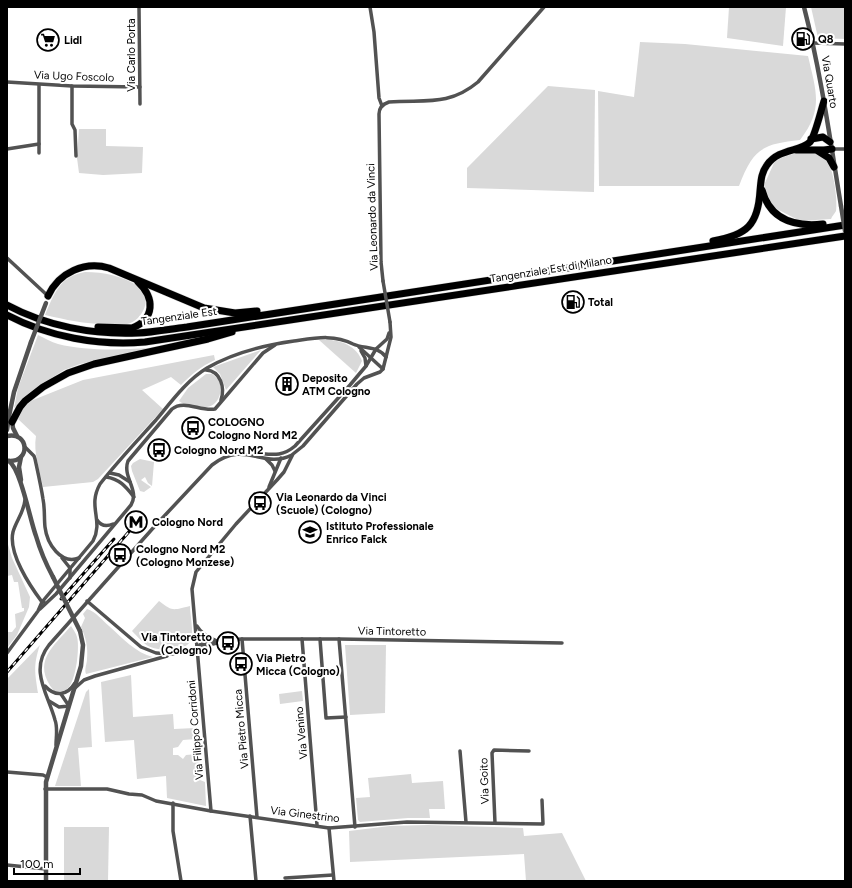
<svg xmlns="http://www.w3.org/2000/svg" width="852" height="888" viewBox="0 0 852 888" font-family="Figtree,sans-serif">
<rect width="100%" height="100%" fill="#fff"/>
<!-- green -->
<g fill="#d9d9d9">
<polygon points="729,7 786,7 783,46 727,38"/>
<polygon points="811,7 845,7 845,39 818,38"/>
<path d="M640,42L685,44L808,56C816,91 824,109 800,140C762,144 753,149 739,186H599L598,91L634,97Z"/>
<polygon points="548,86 595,90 594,192 467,188 467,168"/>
<polygon points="79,129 106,129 106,146 143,147 142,173 103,175 79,173 77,158"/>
<path d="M799,153C807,153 817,152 824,156C833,163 838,200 836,211C835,213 832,216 831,219L800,221L771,206L766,195L764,185L774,163L779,159L788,155Z"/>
<path d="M85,272C104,272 122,276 138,286C154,296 143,321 127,324C122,325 116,324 112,324C89,325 67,320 45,315C54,294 60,276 85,272Z"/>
<path d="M38,335C45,338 51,342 58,344C85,351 121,350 148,348L128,354L80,364L64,370L29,393L14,408L18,388Z"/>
<path d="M319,340C336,338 356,344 362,361L356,373Z"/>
<polygon points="261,350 226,390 220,374 213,367"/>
<path d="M214,355L215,360C201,366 191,375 181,385L171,377L142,390L163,409L98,479L93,482L43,487C40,471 33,452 36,436L18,419L22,410L27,404L33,400L83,380Z"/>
<path d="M206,374H212C215,376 217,378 219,381C223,391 219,405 207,407C200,408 189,405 182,403L179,401L188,388Z"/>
<polygon points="140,459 154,462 152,486 148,483 145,477 141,480 151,487 144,492 140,491 132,471 131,466 133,463"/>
<polygon points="7,541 12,558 30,597 29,607 17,635 7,648 7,632 12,632 16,627 15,614 24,611 24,608 22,608 18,582 14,582 12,575 7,576"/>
<path d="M159,601C173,612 173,610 190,606C190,615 194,632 191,640C186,653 158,651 148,646C143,643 137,636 132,631Z"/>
<path d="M87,609C96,612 102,620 109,626C122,638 136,653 153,657L86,674C84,669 87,664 87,659C88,647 86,638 81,627L85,618L83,614Z"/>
<path d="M71,626C73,629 76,633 77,637C80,647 76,681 68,688C64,692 59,692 54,691C31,662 53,647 71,626Z"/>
<path d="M40,645C33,665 35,673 38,693H7V679Z"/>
<polygon points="345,645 386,645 385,713 350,715"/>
<polygon points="131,675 133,717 173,714 174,729 195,728 196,739 183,740 178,747 173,748 173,755 178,755 183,759 186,755 198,754 200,780 205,782 206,806 167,798 166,776 137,779 134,740 105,742 101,682"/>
<polygon points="89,689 92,747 78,748 81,786 55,786 86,692"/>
<polygon points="302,691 303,701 280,704 279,694"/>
<polygon points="411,774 412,783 443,781 445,809 429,809 430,818 408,818 360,822 358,820 356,798 370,797 368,778"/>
<polygon points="428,825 523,828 524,836 562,833 586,881 526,881 524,854 350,862 349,831 390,826"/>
<polygon points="64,827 109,827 108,881 64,881"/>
</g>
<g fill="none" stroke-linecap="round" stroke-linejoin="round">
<!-- motorway casing -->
<g stroke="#dbdbdb" stroke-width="8">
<g id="motorway">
<polyline points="811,139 823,137 830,142"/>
<polyline points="796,150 824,150 832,149"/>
<polyline points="818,151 829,158 834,167"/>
<path d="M762,190C770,220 795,227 823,224"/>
<path d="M713,241C747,235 758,225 760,191C761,181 761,173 767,165C779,148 800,152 810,142C815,136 821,110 824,101"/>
<path d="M48,296C59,272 85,261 109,268L204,308L235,313L257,311"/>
<path d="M7,305C46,326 93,335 138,333C154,332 170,329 187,327L845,225"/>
<path d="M7,315C49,337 98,346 145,342L845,236"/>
<path d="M98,327L132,328C155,319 155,298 138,282"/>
<polyline points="12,422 20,407 25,401 43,387 68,373 94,364 208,339 232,332"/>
</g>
</g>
<!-- minor -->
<g stroke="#525252" stroke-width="3.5">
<polyline points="139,7 140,104"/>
<polyline points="370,7 374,32 379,98 382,106"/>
<polyline points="813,43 845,44"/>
<polyline points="7,82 72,86 140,87"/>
<polyline points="72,86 72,124 75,130 76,156"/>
<polyline points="7,149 39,144"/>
<polyline points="832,149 845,149"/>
<polyline points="39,153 39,85"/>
<polyline points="7,258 48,296"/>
<path d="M383,281L381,262L379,114C379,107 383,104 389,102C424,99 448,107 478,82L544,7"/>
<polyline points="359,347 383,369"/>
<polyline points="361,351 365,358 366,366"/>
<path d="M206,370C221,371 225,388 221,400"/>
<path d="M25,447L34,456L35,459C38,473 41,486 43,499C45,509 44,518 45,527C47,544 61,565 79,558"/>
<path d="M250,453C268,453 280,459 295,446L350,385L366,366L376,349L387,339L389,333"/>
<polyline points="266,459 272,465 275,471"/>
<polyline points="110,473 119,475 130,482"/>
<path d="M106,477C120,479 126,487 134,497"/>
<polyline points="269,487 281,458"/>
<path d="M25,500C24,512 16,521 13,532C8,553 30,586 42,602H44"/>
<path d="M97,520C101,526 106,527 113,524"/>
<polyline points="62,558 70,568 70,578"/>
<polyline points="87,601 141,647 156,653 172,654 217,643"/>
<path d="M40,609L56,594L131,505C140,490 122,477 128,461L172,409C184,399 201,412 215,409L263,353L275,345"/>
<path d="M197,626C201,633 208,637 215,640"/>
<polyline points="242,639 257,817"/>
<polyline points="302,639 317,825"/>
<polyline points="320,639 326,718 346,717"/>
<polyline points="339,639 355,827"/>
<polyline points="197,648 201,644 212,641 242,639 339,639 562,643"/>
<path d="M7,653L38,611L42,602L93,541C104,520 87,507 100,484C117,462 137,441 156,420C171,402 187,380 207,368C233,353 265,345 294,341C315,338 334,334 353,344C364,349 379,346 386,357"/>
<path d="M45,686C55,697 67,696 75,683"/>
<polyline points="75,688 84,680 95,676 167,656"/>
<polyline points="49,701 59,707 69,706 61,694"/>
<path d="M56,745C56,737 58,728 55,720C48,694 29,670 49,645L154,527L212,465C246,439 262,470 292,455"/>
<polyline points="460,751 466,822"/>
<polyline points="7,772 43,775 47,777"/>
<polyline points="45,789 107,789 129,794 142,795 156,801 211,811 329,828 407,822 543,824 542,800"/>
<polyline points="173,803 173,831 181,881"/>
<polyline points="211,811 192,589 196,572 236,524 277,480 284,472 293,454 303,446 357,384 364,378 380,372 383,369 391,337 390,322"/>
<polyline points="250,816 256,881"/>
<polyline points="495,823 492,753 494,750 529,751"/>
<polyline points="329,828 334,881"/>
<polyline points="7,865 46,869"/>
<polyline points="285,878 333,875"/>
</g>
<!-- tertiary -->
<g stroke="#525252" stroke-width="4.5">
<path d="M804,7C821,73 830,139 841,206"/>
<polyline points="12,420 13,428 17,436"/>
<polyline points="7,430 9,416 14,392 31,342"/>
<path d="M7,436C29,431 31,462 9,461"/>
<polyline points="21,457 19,467 21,480"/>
<path d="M9,461C21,470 30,520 36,536C40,550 46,564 53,577"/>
<polyline points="46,881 46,782 81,666 83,645 80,631"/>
</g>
<!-- motorway -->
<use href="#motorway" stroke="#000" stroke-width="7"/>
<!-- rail casing -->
<g stroke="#000" stroke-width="3">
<g id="rail">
<polyline points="61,599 114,539"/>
<polyline points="7,672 140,519"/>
</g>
</g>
<!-- rail -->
<use href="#rail" stroke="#fff" stroke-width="1.5" stroke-dasharray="4.5" stroke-linecap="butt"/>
<!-- minor-bridge -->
<polyline stroke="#525252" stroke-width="3.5" points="383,281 390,322"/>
<!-- tertiary-bridge -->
<g stroke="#525252" stroke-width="4.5">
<polyline points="841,206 845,231"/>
<polyline points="31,342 46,303"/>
<polyline points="53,577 80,631"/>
</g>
</g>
<!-- icons -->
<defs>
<g id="fuel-ring" transform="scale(1.15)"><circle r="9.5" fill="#fff" stroke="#000" stroke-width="1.5"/><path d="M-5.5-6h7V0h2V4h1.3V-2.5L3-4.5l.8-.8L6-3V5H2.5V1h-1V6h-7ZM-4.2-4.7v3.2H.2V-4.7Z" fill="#000"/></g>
<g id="supermarket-ring" transform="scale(1.15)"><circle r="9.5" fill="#fff" stroke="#000" stroke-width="1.5"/><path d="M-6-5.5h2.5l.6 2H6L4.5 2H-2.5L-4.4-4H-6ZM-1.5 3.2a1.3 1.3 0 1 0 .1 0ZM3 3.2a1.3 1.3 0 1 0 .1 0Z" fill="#000"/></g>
<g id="building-ring" transform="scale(1.15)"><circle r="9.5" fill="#fff" stroke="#000" stroke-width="1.5"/><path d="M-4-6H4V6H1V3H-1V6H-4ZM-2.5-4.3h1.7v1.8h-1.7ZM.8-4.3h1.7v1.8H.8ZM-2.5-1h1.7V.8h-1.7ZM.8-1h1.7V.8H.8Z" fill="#000"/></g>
<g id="bus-ring" transform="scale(1.15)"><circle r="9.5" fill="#fff" stroke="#000" stroke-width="1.5"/><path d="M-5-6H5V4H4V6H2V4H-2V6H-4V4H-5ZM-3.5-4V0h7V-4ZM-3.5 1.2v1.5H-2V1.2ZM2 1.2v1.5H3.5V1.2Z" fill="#000"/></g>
<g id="metro-ring" transform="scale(1.15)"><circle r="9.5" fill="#fff" stroke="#000" stroke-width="1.5"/><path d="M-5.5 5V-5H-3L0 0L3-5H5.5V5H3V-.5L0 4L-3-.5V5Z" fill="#000"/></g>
<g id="school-ring" transform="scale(1.15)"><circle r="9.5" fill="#fff" stroke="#000" stroke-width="1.5"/><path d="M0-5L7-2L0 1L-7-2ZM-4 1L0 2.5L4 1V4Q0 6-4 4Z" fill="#000"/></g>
</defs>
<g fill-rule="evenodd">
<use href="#fuel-ring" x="803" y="39"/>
<use href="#supermarket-ring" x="48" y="40"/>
<use href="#fuel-ring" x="573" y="302"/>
<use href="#building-ring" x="287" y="384"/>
<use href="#bus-ring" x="193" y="428"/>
<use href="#bus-ring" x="159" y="450"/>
<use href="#bus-ring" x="260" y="503"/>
<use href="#metro-ring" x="136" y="522"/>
<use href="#school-ring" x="310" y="532"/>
<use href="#bus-ring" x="120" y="555"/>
<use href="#bus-ring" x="228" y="643"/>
<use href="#bus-ring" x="241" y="664"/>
</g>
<g text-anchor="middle" stroke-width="4" stroke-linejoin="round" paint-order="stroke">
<!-- poi labels -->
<g font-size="11" font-weight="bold" fill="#000" stroke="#fff" text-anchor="start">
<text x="818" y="43">Q8</text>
<text x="64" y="44">Lidl</text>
<text x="588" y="306">Total</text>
<text x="302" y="382">Deposito<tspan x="302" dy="13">ATM Cologno</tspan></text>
<text x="208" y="426">COLOGNO<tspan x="208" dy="13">Cologno Nord M2</tspan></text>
<text x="174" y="454">Cologno Nord M2</text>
<text x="276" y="501">Via Leonardo da Vinci<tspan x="276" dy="13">(Scuole) (Cologno)</tspan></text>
<text x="152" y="526">Cologno Nord</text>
<text x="326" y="530">Istituto Professionale<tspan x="326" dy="13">Enrico Falck</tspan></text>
<text x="136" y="553">Cologno Nord M2<tspan x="136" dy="13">(Cologno Monzese)</tspan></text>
<text x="212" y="641" text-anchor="end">Via Tintoretto<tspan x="212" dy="13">(Cologno)</tspan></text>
<text x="256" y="662">Via Pietro<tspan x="256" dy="13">Micca (Cologno)</tspan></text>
</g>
<!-- street labels -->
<g font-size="11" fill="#000" stroke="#fff">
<text transform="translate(131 55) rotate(-90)" y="4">Via Carlo Porta</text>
<text transform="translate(74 76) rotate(2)" y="4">Via Ugo Foscolo</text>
<text transform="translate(830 82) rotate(80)" y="4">Via Quarto</text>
<text transform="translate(372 217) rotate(-92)" y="4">Via Leonardo da Vinci</text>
<text transform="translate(551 269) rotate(-9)" y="4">Tangenziale Est di Milano</text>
<text transform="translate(179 316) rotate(-8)" y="4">Tangenziale Est</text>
<text transform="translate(392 631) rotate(1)" y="4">Via Tintoretto</text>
<text transform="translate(241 729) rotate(-95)" y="4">Via Pietro Micca</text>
<text transform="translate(195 730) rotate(-95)" y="4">Via Filippo Corridoni</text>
<text transform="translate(301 733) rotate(-95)" y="4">Via Venino</text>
<text transform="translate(484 781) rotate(-92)" y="4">Via Goito</text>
<text transform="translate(305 814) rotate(7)" y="4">Via Ginestrino</text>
</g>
</g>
<!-- border -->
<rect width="852" height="888" fill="none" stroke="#000000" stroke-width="16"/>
<!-- scale -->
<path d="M14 868v6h66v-6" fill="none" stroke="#000000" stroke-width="2"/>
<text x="20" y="868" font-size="12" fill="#000000" stroke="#ffffff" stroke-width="3" paint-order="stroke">100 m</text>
</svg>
